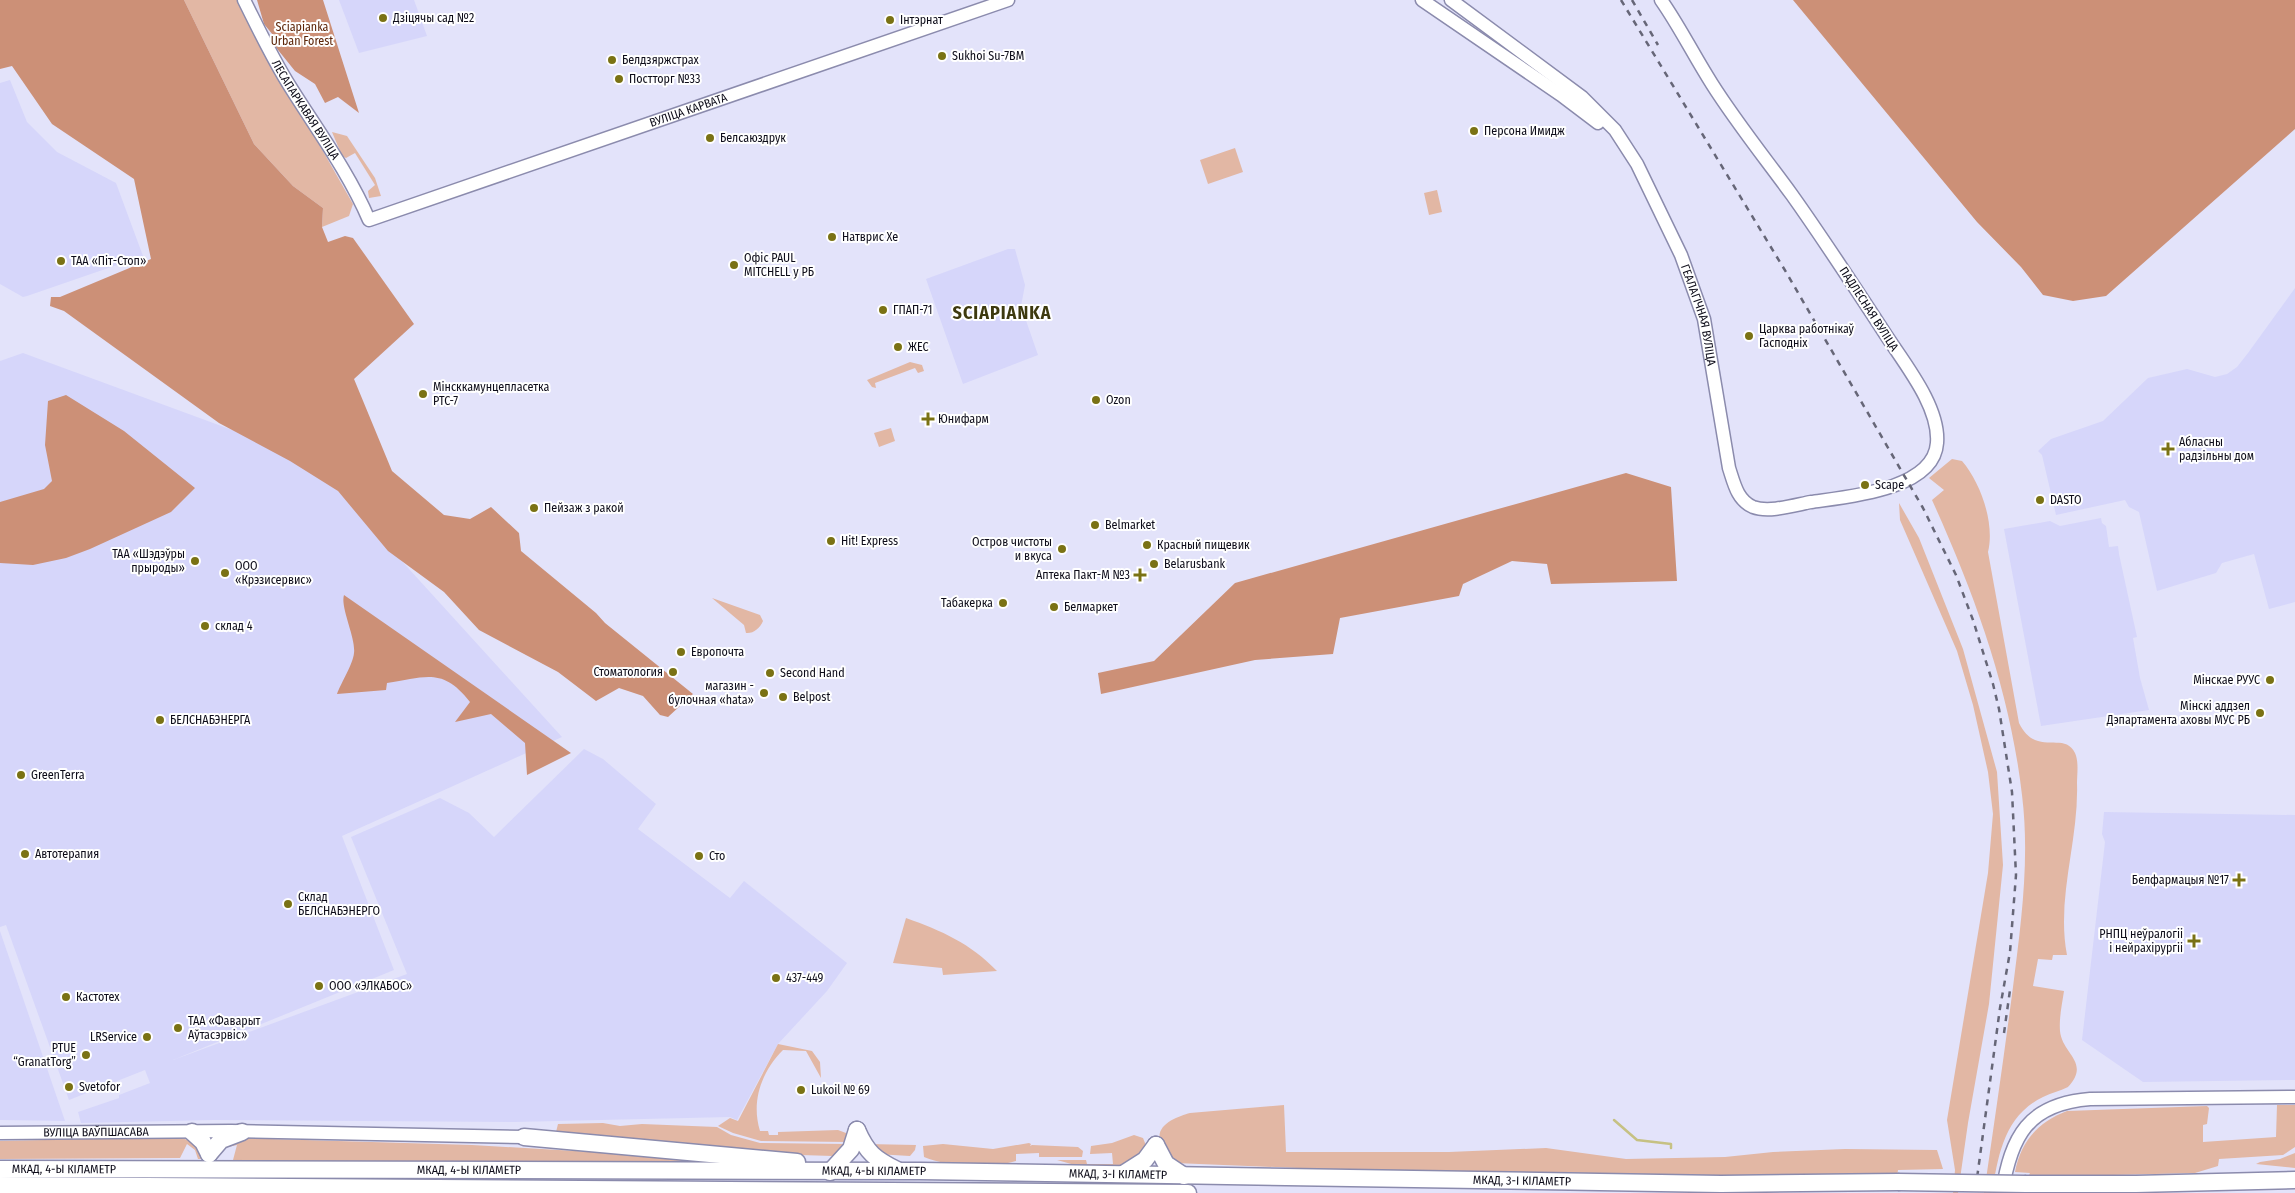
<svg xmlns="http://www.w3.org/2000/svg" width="2295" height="1193" viewBox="0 0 2295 1193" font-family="'Fira Sans Condensed',sans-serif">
<rect width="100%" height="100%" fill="#e3e3fa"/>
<!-- built -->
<g fill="#d6d6fa">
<polygon points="339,0 414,0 427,36 359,53"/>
<polygon points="10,80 27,122 57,152 116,183 143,256 27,296 23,297 0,284 0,83"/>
<polygon points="1008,249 1015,249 1025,285 1021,306 1038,355 963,384 926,279"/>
<polygon points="2295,288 2295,602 2269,609 2254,554 2222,563 2216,573 2157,591 2139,512 2129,507 2125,500 2056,515 2042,455 2038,451 2051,439 2103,421 2148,378 2187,369 2215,377 2227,374 2237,367 2248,353"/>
<polygon points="23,353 308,458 562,737 342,836 394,970 173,1060 407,974 351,837 440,798 469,813 494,837 584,749 603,759 656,804 638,829 730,898 744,881 847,963 827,991 778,1044 737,1120 730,1117 515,1122 214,1120 81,1123 78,1112 119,1098 119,1095 150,1083 145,1070 69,1100 6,925 0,927 0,361"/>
<polygon points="2101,518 2102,523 2106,526 2109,547 2118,546 2119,554 2137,637 2133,638 2140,678 2149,710 2041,726 2004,529 2050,521 2060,526"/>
<polygon points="2104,812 2295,815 2295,1080 2143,1082 2082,1040 2105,842 2102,834"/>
<polygon points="0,931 65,1121 0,1120"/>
</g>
<!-- green -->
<g fill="#e2b7a4">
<polygon points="184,0 237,0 281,85 311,130 353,204 349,216 322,227 323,208 293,186 254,144"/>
<polygon points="332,132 347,136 375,178 381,196 369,198 368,191 375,185 355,153 346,158 342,156"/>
<polygon points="1235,148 1243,172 1208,184 1200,160"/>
<polygon points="1437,190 1442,212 1429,215 1424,193"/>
<polygon points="910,362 922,365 924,371 918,373 915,368 875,383 876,388 872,387 867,380"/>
<polygon points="891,428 895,441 879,447 874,433"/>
<path d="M1952,459L1962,461C1981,483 1995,524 1988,552L2019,723C2036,758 2064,730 2075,753C2079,762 2077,774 2077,783C2079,841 2056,898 2067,955H2053L2052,960L2038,959L2033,986L2064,991C2062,1004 2059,1018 2060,1031C2062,1054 2091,1062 2068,1087C2060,1091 2051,1093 2043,1097C2004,1116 1998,1156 1992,1193H1984C1994,1125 2004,1056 2013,987C2021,924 2030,859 2022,795C2010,691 1975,595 1932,500L1944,490L1929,478Z"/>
<polygon points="1899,503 1919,538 1963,649 1997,772 2003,865 1989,1004 1968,1123 1958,1193 1953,1193 1955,1170 1947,1120 1988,873 1993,814 1988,772 1973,705 1957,651 1900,520"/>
<path d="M712,598L760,615L763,621C760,628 753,634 746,633L744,625Z"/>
<path d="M906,918C942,931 970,943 997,971L943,975L942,968L893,963Z"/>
<path d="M778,1044L812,1051L820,1062L821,1078L806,1051L783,1050C761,1072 751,1102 760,1131H768L769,1135H778V1132L838,1130L846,1133L848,1142L761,1141L733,1133L718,1126L730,1118L738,1121Z"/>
<path d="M1284,1105L1286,1152H1449L1546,1148L1626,1159L1725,1157L1773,1152L1845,1149L1937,1150L1943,1169L1898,1170L1897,1177H1732L1314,1171L1298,1168L1175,1163L1172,1161C1169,1155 1163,1147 1160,1140C1156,1124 1179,1116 1190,1113Z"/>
<path d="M2277,1105H2295V1147L2283,1155L2219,1159L2218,1166L2195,1173L2028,1177L2030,1173L2015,1172C2021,1141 2038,1122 2067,1111L2207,1106L2209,1108L2207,1124L2203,1125V1142L2276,1137Z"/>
<polygon points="603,1123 620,1126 642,1124 717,1127 731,1135 760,1143 847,1144 838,1155 833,1156 768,1154 556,1132 558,1124"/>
<polygon points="1134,1135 1143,1138 1147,1148 1128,1166 1082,1167 1057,1160 1086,1160 1087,1164 1113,1164 1112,1153 1090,1154 1091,1146 1112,1143"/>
<path d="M177,1137C191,1139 197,1146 201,1159H198L195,1150L187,1144L180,1158L0,1159V1141Z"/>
<polygon points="239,1138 472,1145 660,1156 708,1162 620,1165 281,1162 233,1160 237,1145 224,1148 218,1158 214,1158 214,1153"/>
<path d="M1029,1143L1031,1144L1030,1146L1032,1145L1078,1147L1083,1151L1082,1157H1039V1153L1016,1154V1161C993,1168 947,1167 924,1157L923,1146L943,1144L993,1149Z"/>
<polygon points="866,1144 916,1145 915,1150 910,1156 876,1154"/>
<polygon points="2295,1153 2295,1168 2256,1164 2260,1162 2280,1159"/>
</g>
<!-- forest -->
<g fill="#cc9077">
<polygon points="0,0 184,0 254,144 293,186 323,208 322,227 328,242 345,236 353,238 414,324 354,379 392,471 444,515 470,519 491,507 519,533 521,551 596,613 605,623 693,694 668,717 660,715 643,696 619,688 596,701 558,672 479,630 444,592 388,551 338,491 290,461 219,423 64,311 50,306 51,297 60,297 151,259 134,179 52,124 12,66 0,69"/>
<polygon points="257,0 323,0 359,113 338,97 325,103 315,84 295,71 274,45 273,35 264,24"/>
<polygon points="1793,0 2295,0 2295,129 2106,296 2073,301 2043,295 2021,267 1977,222"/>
<polygon points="66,395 124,431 195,488 171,512 90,549 66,558 33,565 0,563 0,502 44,489 52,481 45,445 48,401"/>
<polygon points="1626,473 1671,487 1677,581 1551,584 1547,564 1512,561 1463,584 1459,596 1340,618 1333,654 1255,660 1101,694 1098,673 1154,661 1235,583"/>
<path d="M344,595L571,753L527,775L525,743L491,714L455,722L470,702C443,667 426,677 387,683L386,690L337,694C341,683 353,664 354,653C356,638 340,607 344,595Z"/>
</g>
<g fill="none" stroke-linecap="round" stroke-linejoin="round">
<!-- stream -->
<polyline stroke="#c6c183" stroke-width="2.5" points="1614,1120 1637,1140 1671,1144 1671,1148"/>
<!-- secondary casing -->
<g stroke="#8b8bad" stroke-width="15">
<g id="secondary">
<path id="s1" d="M244,0C259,30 273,60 291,88C318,131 349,173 369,220L1008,0"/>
<polyline points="1422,0 1561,95 1598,123"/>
<path id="s2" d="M1451,0L1582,97L1615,130L1637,164L1681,255L1704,319L1729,468C1734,483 1737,500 1753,507C1769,513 1795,505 1811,502C1846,497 1934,490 1937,443C1940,406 1903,362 1884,332C1854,286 1824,240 1792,195C1765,158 1736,122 1712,84C1694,56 1680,27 1661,0"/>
<path id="s3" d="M0,1133L231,1131L524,1137"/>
<path d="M2002,1193C2011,1136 2028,1104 2090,1099L2295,1097"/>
</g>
</g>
<!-- highway casing -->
<g stroke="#8b8bad" stroke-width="19">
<g id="highway">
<path d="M857,1130C867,1153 875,1159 897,1170"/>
<polyline points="192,1132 203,1142 209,1154"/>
<polyline points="524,1137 797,1162"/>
<polyline points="1156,1145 1166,1164 1184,1176"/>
<polyline points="209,1154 221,1140 242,1132"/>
<path id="s4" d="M0,1169L920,1171L1721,1184L1898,1182"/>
<polyline points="830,1172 851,1149 857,1130"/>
<polyline points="1123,1174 1145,1160 1156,1145"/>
<polyline points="2026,1184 2136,1184 2295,1180"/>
<polyline points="0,1185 1188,1193"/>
</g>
</g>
<!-- secondary -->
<use href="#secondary" stroke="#fff" stroke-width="12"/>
<!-- highway -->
<use href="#highway" stroke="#fff" stroke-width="16"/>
<!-- rail -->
<g stroke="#667" stroke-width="2.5" stroke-dasharray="6 6" stroke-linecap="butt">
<polyline points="1621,0 1786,272 1923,508 1956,575 1973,620 1993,684 1999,709 2012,792 2016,875 2010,952 2000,1008 1975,1193"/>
<polyline points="1632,0 1658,45"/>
<polyline points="2004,1033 2010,990"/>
</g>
<!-- highway-bridge casing -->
<g stroke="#8b8bad" stroke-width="19" stroke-linecap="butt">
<polyline id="highway-bridge" points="1898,1182 2026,1184"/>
</g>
<!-- highway-bridge -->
<use href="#highway-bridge" stroke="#fff" stroke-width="16"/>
</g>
<!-- markers -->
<g fill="#7a7214" stroke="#fff" stroke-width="2">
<circle cx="383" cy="18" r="5"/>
<circle cx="890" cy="20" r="5"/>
<circle cx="942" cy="56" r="5"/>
<circle cx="612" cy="60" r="5"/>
<circle cx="619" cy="79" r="5"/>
<circle cx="1474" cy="131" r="5"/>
<circle cx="710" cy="138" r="5"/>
<circle cx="832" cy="237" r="5"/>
<circle cx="61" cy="261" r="5"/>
<circle cx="734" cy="265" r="5"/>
<circle cx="883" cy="310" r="5"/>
<circle cx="1749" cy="336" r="5"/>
<circle cx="898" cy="347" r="5"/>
<circle cx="423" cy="394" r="5"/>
<circle cx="1096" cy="400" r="5"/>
<path d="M925.5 411.5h5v5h5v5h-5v5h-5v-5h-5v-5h5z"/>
<path d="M2165.5 441.5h5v5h5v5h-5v5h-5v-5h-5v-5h5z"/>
<circle cx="1865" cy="485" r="5"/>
<circle cx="2040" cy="500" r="5"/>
<circle cx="534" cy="508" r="5"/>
<circle cx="1095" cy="525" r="5"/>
<circle cx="831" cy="541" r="5"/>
<circle cx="1147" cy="545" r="5"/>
<circle cx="1062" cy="549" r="5"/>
<circle cx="195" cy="561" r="5"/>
<circle cx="1154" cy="564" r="5"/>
<circle cx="225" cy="573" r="5"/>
<path d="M1137.5 567.5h5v5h5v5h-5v5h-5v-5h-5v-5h5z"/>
<circle cx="1003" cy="603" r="5"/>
<circle cx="1054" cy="607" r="5"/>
<circle cx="205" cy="626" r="5"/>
<circle cx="681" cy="652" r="5"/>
<circle cx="673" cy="672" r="5"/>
<circle cx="770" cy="673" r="5"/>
<circle cx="2270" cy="680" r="5"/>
<circle cx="764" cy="693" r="5"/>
<circle cx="783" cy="697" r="5"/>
<circle cx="2260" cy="713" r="5"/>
<circle cx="160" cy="720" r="5"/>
<circle cx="21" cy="775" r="5"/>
<circle cx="25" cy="854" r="5"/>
<circle cx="699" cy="856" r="5"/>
<path d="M2236.5 872.5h5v5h5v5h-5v5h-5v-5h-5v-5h5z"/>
<circle cx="288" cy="904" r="5"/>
<path d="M2191.5 933.5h5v5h5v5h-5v5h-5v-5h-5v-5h5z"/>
<circle cx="776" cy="978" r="5"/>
<circle cx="319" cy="986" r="5"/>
<circle cx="66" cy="997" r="5"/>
<circle cx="178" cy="1028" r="5"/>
<circle cx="147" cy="1037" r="5"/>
<circle cx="86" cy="1055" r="5"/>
<circle cx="69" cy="1087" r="5"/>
<circle cx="801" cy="1090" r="5"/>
</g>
<g text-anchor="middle" stroke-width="4" stroke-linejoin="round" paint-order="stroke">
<!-- poi labels -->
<g font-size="12" fill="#0d0c19" stroke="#fff" text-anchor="start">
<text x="393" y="22">Дзіцячы сад №2</text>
<text x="900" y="24">Інтэрнат</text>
<text x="952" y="60">Sukhoi Su-7BM</text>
<text x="622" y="64">Белдзяржстрах</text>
<text x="629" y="83">Постторг №33</text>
<text x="1484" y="135">Персона Имидж</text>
<text x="720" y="142">Белсаюздрук</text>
<text x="842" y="241">Натврис Хе</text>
<text x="744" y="262">Офіс PAUL<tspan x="744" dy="14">MITCHELL у РБ</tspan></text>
<text x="71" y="265">ТАА «Піт-Стоп»</text>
<text x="893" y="314">ГПАП-71</text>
<text x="1759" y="333">Царква работнікаў<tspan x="1759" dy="14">Гасподніх</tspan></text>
<text x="908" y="351">ЖЕС</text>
<text x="433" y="391">Мінсккамунцепласетка<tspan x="433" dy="14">РТС-7</tspan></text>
<text x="1106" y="404">Ozon</text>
<text x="938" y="423">Юнифарм</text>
<text x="2179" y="446">Абласны<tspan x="2179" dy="14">радзільны дом</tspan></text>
<text x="1875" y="489">Scape</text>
<text x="2050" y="504">DASTO</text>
<text x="544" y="512">Пейзаж з ракой</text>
<text x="1105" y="529">Belmarket</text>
<text x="841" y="545">Hit! Express</text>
<text x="1052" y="546" text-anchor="end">Остров чистоты<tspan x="1052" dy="14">и вкуса</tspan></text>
<text x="1157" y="549">Красный пищевик</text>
<text x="185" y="558" text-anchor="end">ТАА «Шэдэўры<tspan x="185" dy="14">прыроды»</tspan></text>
<text x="1164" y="568">Belarusbank</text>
<text x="235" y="570">ООО<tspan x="235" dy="14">«Крэзисервис»</tspan></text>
<text x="1130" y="579" text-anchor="end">Аптека Пакт-М №3</text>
<text x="993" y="607" text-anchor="end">Табакерка</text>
<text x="1064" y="611">Белмаркет</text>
<text x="215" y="630">склад 4</text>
<text x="691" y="656">Европочта</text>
<text x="663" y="676" text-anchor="end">Стоматология</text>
<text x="780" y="677">Second Hand</text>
<text x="2260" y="684" text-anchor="end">Мінскае РУУС</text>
<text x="754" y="690" text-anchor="end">магазин -<tspan x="754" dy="14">булочная «hata»</tspan></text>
<text x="793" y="701">Belpost</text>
<text x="2250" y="710" text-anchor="end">Мінскі аддзел<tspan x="2250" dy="14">Дэпартамента аховы МУС РБ</tspan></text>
<text x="170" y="724">БЕЛСНАБЭНЕРГА</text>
<text x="31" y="779">GreenTerra</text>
<text x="35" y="858">Автотерапия</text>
<text x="709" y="860">Сто</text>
<text x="2229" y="884" text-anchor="end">Белфармацыя №17</text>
<text x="298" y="901">Склад<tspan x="298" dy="14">БЕЛСНАБЭНЕРГО</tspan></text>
<text x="2183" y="938" text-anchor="end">РНПЦ неўралогіі<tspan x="2183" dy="14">і нейрахірургіі</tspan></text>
<text x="786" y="982">437-449</text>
<text x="329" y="990">ООО «ЭЛКАБОС»</text>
<text x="76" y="1001">Кастотех</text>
<text x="188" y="1025">ТАА «Фаварыт<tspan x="188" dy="14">Аўтасэрвіс»</tspan></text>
<text x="137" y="1041" text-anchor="end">LRService</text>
<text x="76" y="1052" text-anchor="end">PTUE<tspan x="76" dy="14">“GranatTorg”</tspan></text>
<text x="79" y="1091">Svetofor</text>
<text x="811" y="1094">Lukoil № 69</text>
</g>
<!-- park labels -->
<g font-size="12" fill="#5c2508" stroke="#fff">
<text x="302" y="31">Sciapianka<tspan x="302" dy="14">Urban Forest</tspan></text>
</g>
<!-- street labels -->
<g font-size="12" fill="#0d0c19" stroke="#fff">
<text dy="4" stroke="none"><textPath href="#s1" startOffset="591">ВУЛІЦА КАРВАТА</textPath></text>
<text dy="4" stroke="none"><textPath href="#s1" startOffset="126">ЛЕСАПАРКАВАЯ ВУЛІЦА</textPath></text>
<text transform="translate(1869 309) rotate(57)" y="4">ПАДЛЕСНАЯ ВУЛІЦА</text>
<text dy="4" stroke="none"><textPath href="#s2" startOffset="414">ГЕАЛАГІЧНАЯ ВУЛІЦА</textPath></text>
<text dy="4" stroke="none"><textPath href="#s3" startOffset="96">ВУЛІЦА ВАЎПШАСАВА</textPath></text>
<text dy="4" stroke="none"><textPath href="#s4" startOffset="64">МКАД, 4-Ы КІЛАМЕТР</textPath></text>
<text dy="4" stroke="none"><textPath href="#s4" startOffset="469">МКАД, 4-Ы КІЛАМЕТР</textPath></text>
<text dy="4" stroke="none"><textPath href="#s4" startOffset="874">МКАД, 4-Ы КІЛАМЕТР</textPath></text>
<text dy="4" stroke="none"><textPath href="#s4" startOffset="1118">МКАД, 3-І КІЛАМЕТР</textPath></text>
<text dy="4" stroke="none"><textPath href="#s4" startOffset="1522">МКАД, 3-І КІЛАМЕТР</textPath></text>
</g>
<!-- district labels -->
<g font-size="18" font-weight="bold" letter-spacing="1" fill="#3d390f" stroke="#fff">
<text x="1002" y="319">SCIAPIANKA</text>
</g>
</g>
</svg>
